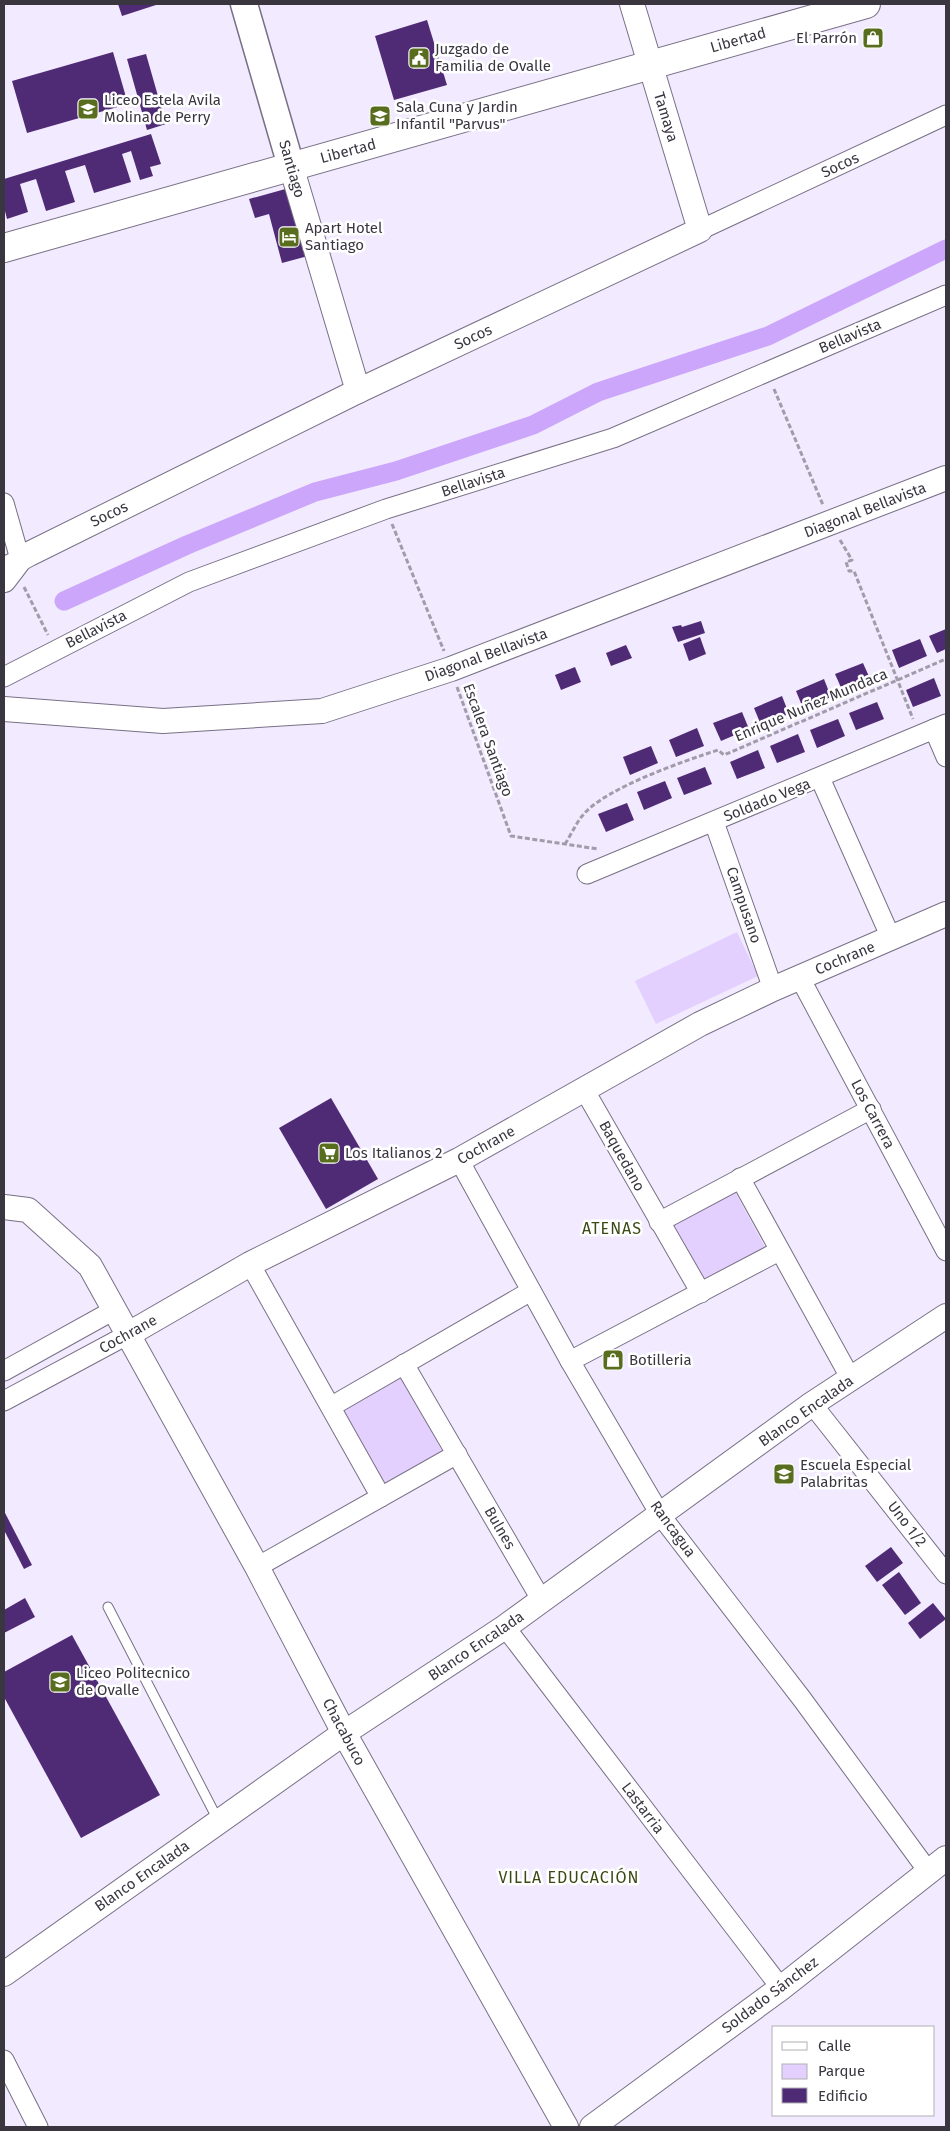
<svg xmlns="http://www.w3.org/2000/svg" width="950" height="2131" viewBox="0 0 950 2131" font-family="'Fira Sans',sans-serif">
<rect width="100%" height="100%" fill="#f2eafe"/>
<!-- green -->
<g fill="#e3d0fe">
<polygon points="737,932 758,976 656,1024 635,981"/>
<polygon points="733,1188 766,1249 702,1284 668,1223"/>
<polygon points="400,1373 444,1455 385,1487 340,1406"/>
</g>
<g fill="none" stroke-linecap="round" stroke-linejoin="round">
<!-- canal -->
<polyline stroke="#cba6fa" stroke-width="19" points="64,601 187,545 315,492 396,471 533,425 598,392 768,336 946,249"/>
</g>
<!-- building -->
<g fill="#502b75">
<polygon points="118,4 159,4 122,16"/>
<polygon points="427,20 447,85 394,100 375,36"/>
<polygon points="113,52 128,104 27,133 12,81"/>
<polygon points="146,54 166,124 147,130 127,59"/>
<polygon points="151,134 161,164 150,167 153,176 140,180 131,151 122,154 131,182 94,193 85,165 65,171 75,202 46,211 36,179 20,184 28,212 7,219 4,207 4,179"/>
<polygon points="289,188 308,256 282,263 269,214 255,218 249,199"/>
<polygon points="701,621 705,633 678,642 672,627 681,625 682,627"/>
<polygon points="946,629 946,649 937,653 929,636"/>
<polygon points="700,637 706,654 689,661 683,644"/>
<polygon points="920,639 927,656 899,668 892,650"/>
<polygon points="626,645 632,658 611,666 606,653"/>
<polygon points="863,663 871,681 843,692 835,674"/>
<polygon points="575,667 581,682 561,690 555,675"/>
<polygon points="934,678 941,696 913,707 906,690"/>
<polygon points="824,679 831,697 803,708 796,691"/>
<polygon points="782,696 789,714 761,725 754,708"/>
<polygon points="877,702 884,719 856,730 849,713"/>
<polygon points="742,712 749,729 721,741 713,723"/>
<polygon points="838,719 845,736 817,748 810,730"/>
<polygon points="697,728 704,746 676,757 669,740"/>
<polygon points="798,734 805,752 777,763 770,746"/>
<polygon points="651,746 658,763 630,775 623,757"/>
<polygon points="758,750 765,768 737,779 730,762"/>
<polygon points="705,767 712,784 684,795 677,778"/>
<polygon points="665,781 672,798 644,810 637,792"/>
<polygon points="627,803 634,820 606,832 598,814"/>
<polygon points="331,1098 378,1179 326,1209 279,1128"/>
<polygon points="4,1511 32,1565 24,1569 4,1530"/>
<polygon points="891,1547 903,1563 877,1582 865,1566"/>
<polygon points="899,1572 921,1603 905,1615 882,1585"/>
<polygon points="25,1598 35,1617 4,1633 4,1610"/>
<polygon points="933,1603 946,1619 920,1639 908,1623"/>
<polygon points="72,1635 160,1795 81,1838 4,1697 4,1672"/>
</g>
<g fill="none" stroke-linecap="round" stroke-linejoin="round">
<!-- service casing -->
<g stroke="#797086" stroke-width="11">
<polyline id="service" points="108,1607 218,1820"/>
</g>
<!-- minor casing -->
<g stroke="#797086" stroke-width="21">
<g id="minor">
<polyline points="700,230 946,115"/>
<polyline points="4,503 20,559 8,565"/>
<polyline points="4,677 189,582 386,509 613,438 946,295"/>
<polyline points="934,729 946,757"/>
<polyline points="820,778 891,938"/>
<polyline points="714,822 773,989"/>
<polyline points="587,874 946,724"/>
<polyline points="800,978 946,1251"/>
<polyline points="585,1091 701,1293"/>
<polyline points="459,1160 570,1361 661,1516 802,1699 928,1871"/>
<polyline points="740,1178 851,1379"/>
<polyline points="659,1222 871,1109"/>
<polyline points="250,1264 381,1497"/>
<polyline points="570,1361 779,1251"/>
<polyline points="404,1364 542,1601"/>
<polyline points="4,1371 114,1310"/>
<polyline points="4,1401 127,1335"/>
<polyline points="812,1404 946,1574"/>
<polyline points="332,1406 531,1291"/>
<polyline points="257,1567 457,1454"/>
<polyline points="505,1627 781,1988"/>
<polyline points="4,2060 38,2127"/>
</g>
</g>
<!-- tertiary casing -->
<g stroke="#797086" stroke-width="26">
<g id="tertiary">
<polyline points="291,166 358,391"/>
<polyline points="4,580 20,559 29,554 358,391 700,230 632,4"/>
<polyline points="4,709 163,721 322,711 451,669 946,478"/>
<polyline points="4,1207 28,1210 90,1266 257,1567 344,1733 566,2127"/>
<polyline points="127,1335 250,1264 459,1160 700,1024 773,989 946,914"/>
<polyline points="4,1974 344,1733 505,1627 812,1404 946,1316"/>
<polyline points="592,2127 781,1988 946,1858"/>
</g>
</g>
<!-- secondary casing -->
<g stroke="#797086" stroke-width="29">
<polyline id="secondary" points="244,4 291,166"/>
</g>
<!-- primary casing -->
<g stroke="#797086" stroke-width="30">
<polyline id="primary" points="4,248 866,4"/>
</g>
<!-- path -->
<g stroke="#a19baa" stroke-width="3" stroke-dasharray="5 2.5" stroke-linecap="butt">
<polyline points="774,389 823,505"/>
<polyline points="392,524 444,651"/>
<polyline points="840,540 852,560 846,562 849,571 854,571 913,719"/>
<polyline points="24,587 48,635"/>
<polyline points="457,687 511,836 598,849"/>
<path d="M565,844C571,835 576,823 583,815C605,788 684,761 718,750L724,755L946,659"/>
</g>
<!-- service -->
<use href="#service" stroke="#fff" stroke-width="9"/>
<!-- minor -->
<use href="#minor" stroke="#fff" stroke-width="19"/>
<!-- tertiary -->
<use href="#tertiary" stroke="#fff" stroke-width="24"/>
<!-- secondary -->
<use href="#secondary" stroke="#fff" stroke-width="26"/>
<!-- primary -->
<use href="#primary" stroke="#fff" stroke-width="28"/>
</g>
<!-- icons -->
<defs>
<g id="shop-square" transform="scale(1.125)"><rect x="-9" y="-9" width="18" height="18" rx="4" fill="#586e1e" stroke="#fff"/><path d="M-5-2.5h2.3a2.7 3.5 0 0 1 5.4 0H5L5.5 6h-11ZM-1.5-2.5h3a1.5 2.3 0 0 0-3 0Z" fill="#fff"/></g>
<g id="civic-square" transform="scale(1.125)"><rect x="-9" y="-9" width="18" height="18" rx="4" fill="#586e1e" stroke="#fff"/><path d="M-.6-6.5H3V-4.5H.6V-3L4-1V1h2V6H-6V1h2V-1L-.6-3ZM-1.2 2.5V6h2.4V2.5Z" fill="#fff"/></g>
<g id="school-square" transform="scale(1.125)"><rect x="-9" y="-9" width="18" height="18" rx="4" fill="#586e1e" stroke="#fff"/><path d="M0-5L7-2L0 1L-7-2ZM-4 1L0 2.5L4 1V4Q0 6-4 4Z" fill="#fff"/></g>
<g id="hotel-square" transform="scale(1.125)"><rect x="-9" y="-9" width="18" height="18" rx="4" fill="#586e1e" stroke="#fff"/><path d="M-6-4.5h1.5V1H6V5H4.5V3h-9V5H-6ZM-4 0a1.8 1.8 0 1 1 3.6 0ZM.5 0V-2.5h3Q6-2.5 6 0Z" fill="#fff"/></g>
<g id="supermarket-square" transform="scale(1.125)"><rect x="-9" y="-9" width="18" height="18" rx="4" fill="#586e1e" stroke="#fff"/><path d="M-6-5.5h2.5l.6 2H6L4.5 2H-2.5L-4.4-4H-6ZM-1.5 3.2a1.3 1.3 0 1 0 .1 0ZM3 3.2a1.3 1.3 0 1 0 .1 0Z" fill="#fff"/></g>
</defs>
<g fill-rule="evenodd">
<use href="#shop-square" x="873" y="38"/>
<use href="#civic-square" x="419" y="58"/>
<use href="#school-square" x="88" y="109"/>
<use href="#school-square" x="380" y="116"/>
<use href="#hotel-square" x="289" y="237"/>
<use href="#supermarket-square" x="329" y="1153"/>
<use href="#shop-square" x="613" y="1360"/>
<use href="#school-square" x="784" y="1474"/>
<use href="#school-square" x="60" y="1682"/>
</g>
<g text-anchor="middle" stroke-width="5" stroke-linejoin="round" paint-order="stroke">
<!-- poi labels -->
<g font-size="15" fill="#3a3640" stroke="#fff" text-anchor="start">
<text x="857" y="43" text-anchor="end">El Parrón</text>
<text x="435" y="54">Juzgado de<tspan x="435" dy="17">Familia de Ovalle</tspan></text>
<text x="104" y="105">Liceo Estela Avila<tspan x="104" dy="17">Molina de Perry</tspan></text>
<text x="396" y="112">Sala Cuna y Jardin<tspan x="396" dy="17">Infantil "Parvus"</tspan></text>
<text x="305" y="233">Apart Hotel<tspan x="305" dy="17">Santiago</tspan></text>
<text x="345" y="1158">Los Italianos 2</text>
<text x="629" y="1365">Botilleria</text>
<text x="800" y="1470">Escuela Especial<tspan x="800" dy="17">Palabritas</tspan></text>
<text x="76" y="1678">Liceo Politecnico<tspan x="76" dy="17">de Ovalle</tspan></text>
</g>
<!-- street labels -->
<g font-size="15" fill="#3a3640" stroke="#fff">
<text transform="translate(738 40) rotate(-16)" y="5">Libertad</text>
<text transform="translate(666 117) rotate(73)" y="5">Tamaya</text>
<text transform="translate(348 151) rotate(-15)" y="5">Libertad</text>
<text transform="translate(840 165) rotate(-25)" y="5">Socos</text>
<text transform="translate(292 169) rotate(74)" y="5">Santiago</text>
<text transform="translate(850 336) rotate(-23)" y="5">Bellavista</text>
<text transform="translate(473 337) rotate(-25)" y="5">Socos</text>
<text transform="translate(473 482) rotate(-18)" y="5">Bellavista</text>
<text transform="translate(865 510) rotate(-21)" y="5">Diagonal Bellavista</text>
<text transform="translate(109 514) rotate(-26)" y="5">Socos</text>
<text transform="translate(96 629) rotate(-27)" y="5">Bellavista</text>
<text transform="translate(486 655) rotate(-20)" y="5">Diagonal Bellavista</text>
<text transform="translate(811 705) rotate(-23)" y="5">Enrique Nuñez Mundaca</text>
<text transform="translate(488 740) rotate(70)" y="5">Escalera Santiago</text>
<text transform="translate(767 800) rotate(-22)" y="5">Soldado Vega</text>
<text transform="translate(744 905) rotate(71)" y="5">Campusano</text>
<text transform="translate(845 958) rotate(-23)" y="5">Cochrane</text>
<text transform="translate(873 1114) rotate(62)" y="5">Los Carrera</text>
<text transform="translate(486 1145) rotate(-29)" y="5">Cochrane</text>
<text transform="translate(622 1156) rotate(61)" y="5">Baquedano</text>
<text transform="translate(128 1334) rotate(-29)" y="5">Cochrane</text>
<text transform="translate(806 1411) rotate(-35)" y="5">Blanco Encalada</text>
<text transform="translate(907 1524) rotate(52)" y="5">Uno 1/2</text>
<text transform="translate(500 1528) rotate(60)" y="5">Bulnes</text>
<text transform="translate(673 1529) rotate(54)" y="5">Rancagua</text>
<text transform="translate(476 1646) rotate(-34)" y="5">Blanco Encalada</text>
<text transform="translate(344 1732) rotate(62)" y="5">Chacabuco</text>
<text transform="translate(643 1808) rotate(53)" y="5">Lastarria</text>
<text transform="translate(142 1876) rotate(-35)" y="5">Blanco Encalada</text>
<text transform="translate(770 1995) rotate(-37)" y="5">Soldado Sánchez</text>
</g>
<!-- neighbourhood labels -->
<g font-size="16" letter-spacing="1" fill="#3b4a14" stroke="#fff">
<text x="612" y="1234">ATENAS</text>
<text x="569" y="1883">VILLA EDUCACIÓN</text>
</g>
</g>
<!-- border -->
<rect width="950" height="2131" fill="none" stroke="#3a3640" stroke-width="10"/>
<!-- legend -->
<rect x="772" y="2026" width="162" height="90" fill="#ffffff" stroke="#b0afb3"/>
<rect x="782" y="2042" width="25" height="8" fill="#ffffff" stroke="#b0afb3"/>
<text x="818" y="2051" font-size="15" fill="#3a3640">Calle</text>
<rect x="782" y="2064" width="25" height="15" fill="#e3d0fe" stroke="#b0afb3"/>
<text x="818" y="2076" font-size="15" fill="#3a3640">Parque</text>
<rect x="782" y="2088" width="25" height="15" fill="#502b75" stroke="#b0afb3"/>
<text x="818" y="2101" font-size="15" fill="#3a3640">Edificio</text>
</svg>
